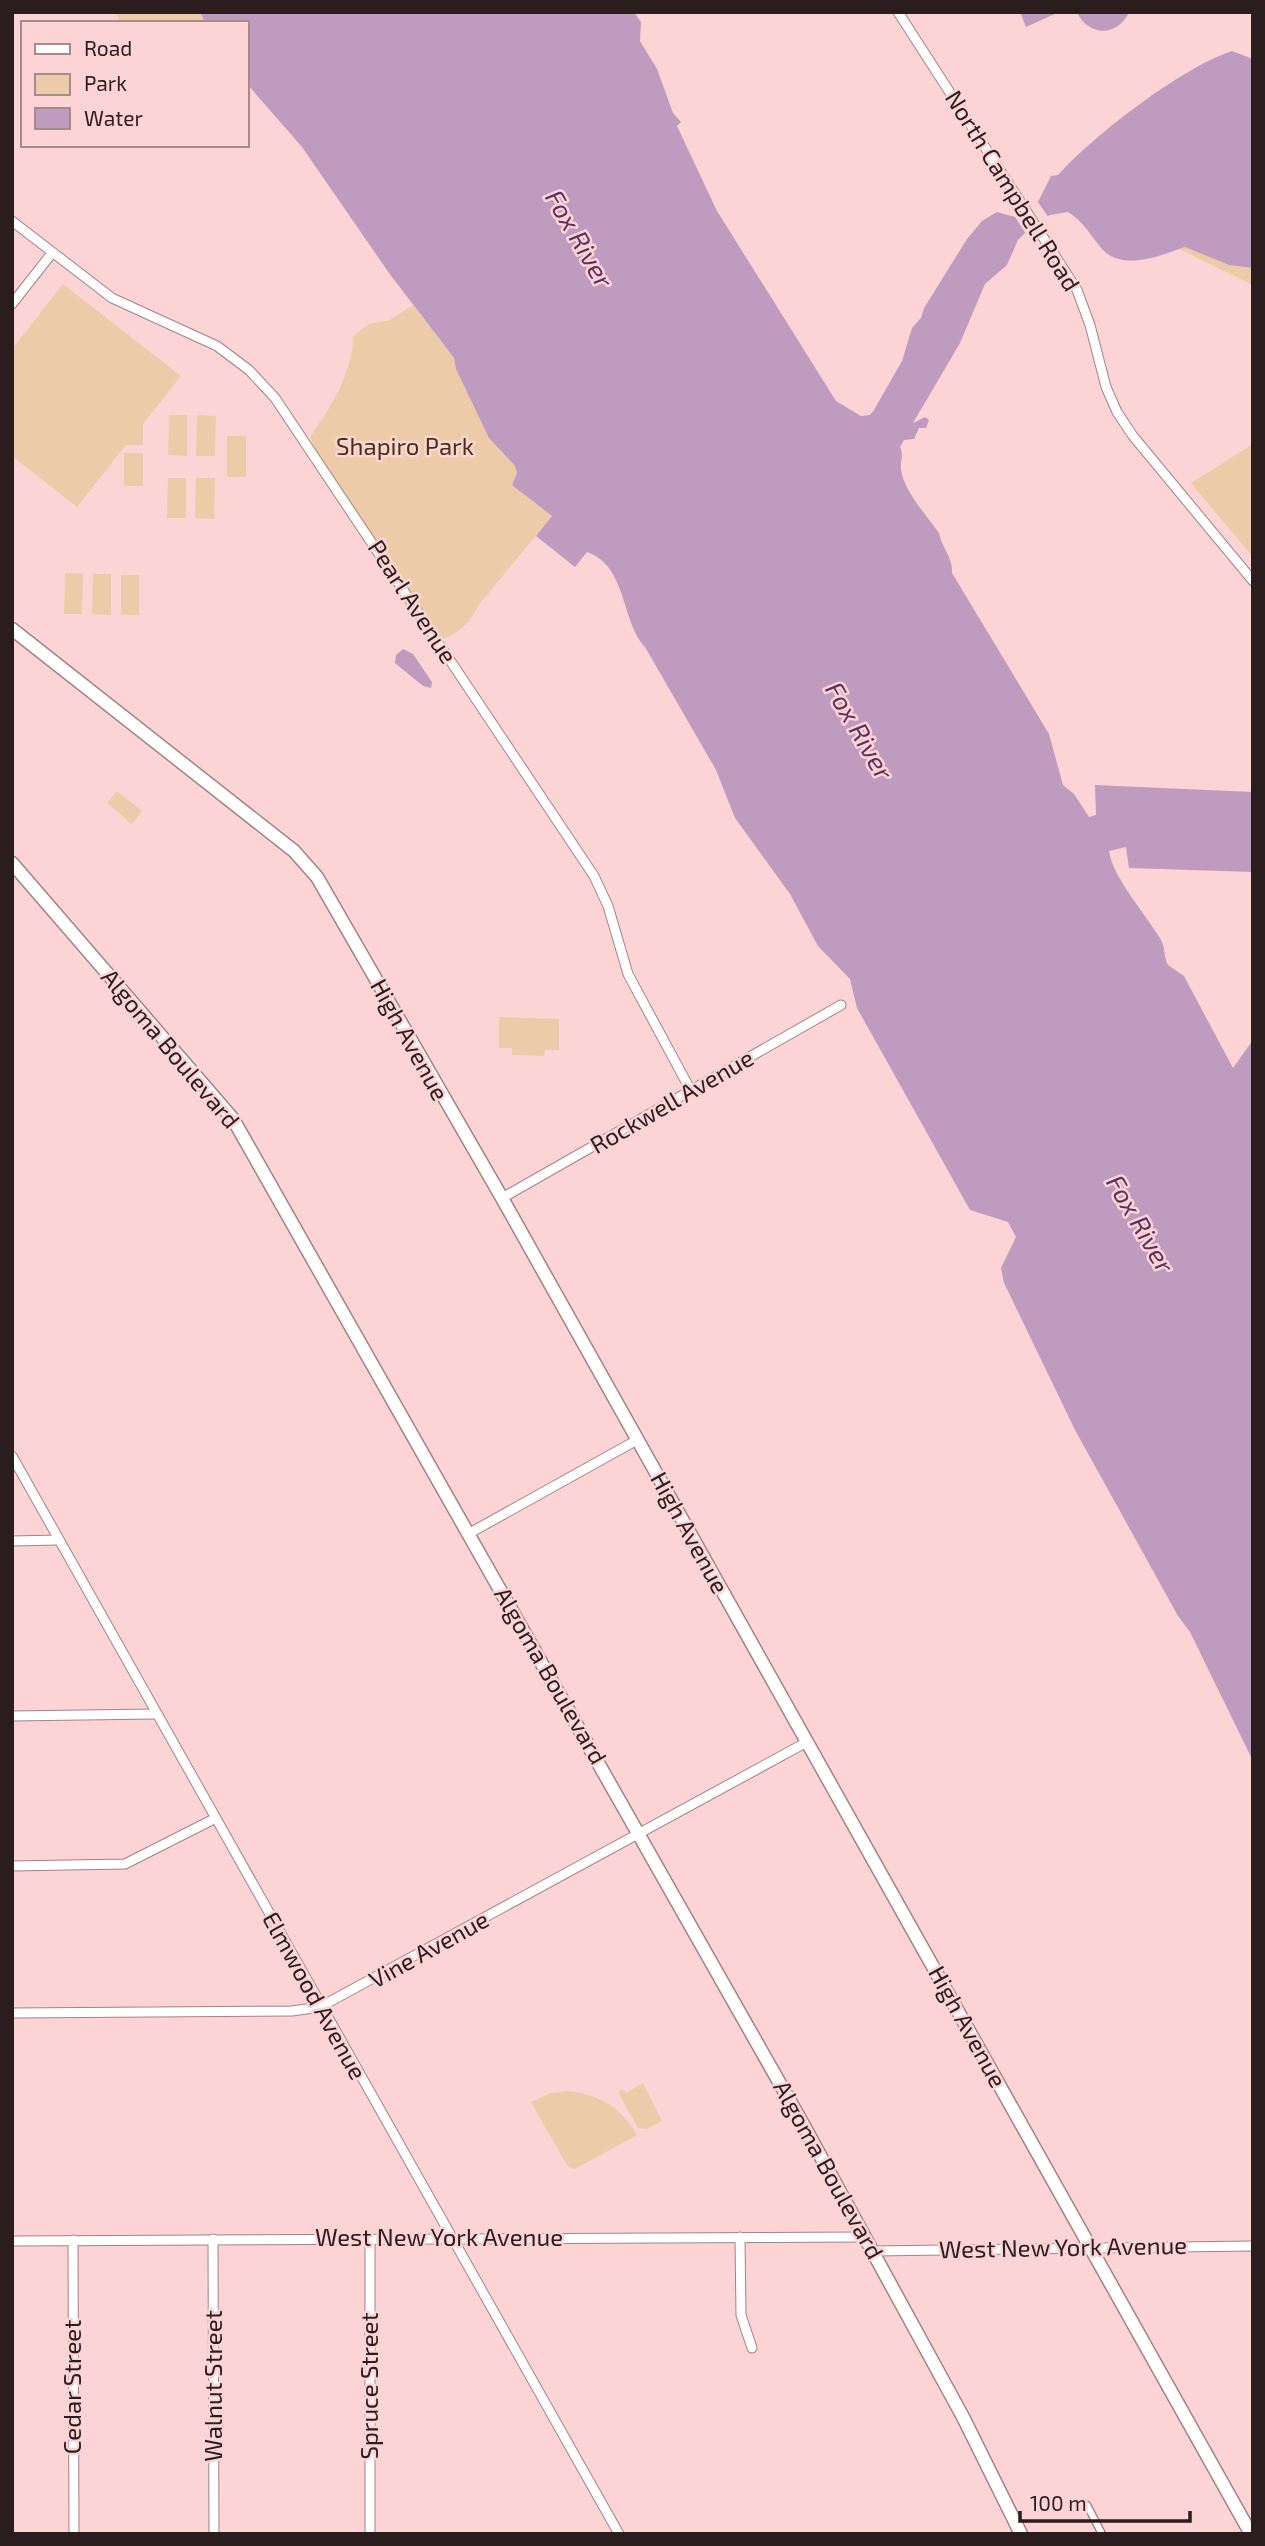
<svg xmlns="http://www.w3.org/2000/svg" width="1265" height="2546" viewBox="0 0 1265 2546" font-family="'Exo 2',sans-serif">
<rect width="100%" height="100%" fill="#fdd4d5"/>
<!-- green -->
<g fill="#eecba8">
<polygon points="116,12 200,12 205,23 120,23"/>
<polygon points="1185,247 1229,265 1253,268 1253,285 1179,249"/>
<polygon points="63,284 181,376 143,424 143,445 126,445 77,507 12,456 12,349"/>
<path d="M413,305L454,358L456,369L515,466L517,473L512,485L552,516L478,606C469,625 458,634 438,641L326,472L310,437C330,408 353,373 353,336L369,324L390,320Z"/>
<polygon points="169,415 187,415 187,456 168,455"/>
<polygon points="197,415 216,416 215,456 196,456"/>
<rect x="227" y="436" width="19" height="41"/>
<polygon points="1253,444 1253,557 1191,483"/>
<rect x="124" y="453" width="19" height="33"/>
<polygon points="168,478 186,478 186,518 167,518"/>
<polygon points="196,478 215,478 214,519 195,518"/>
<polygon points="65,573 83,574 82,614 64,614"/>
<polygon points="93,574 111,574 111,615 92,614"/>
<rect x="121" y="575" width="18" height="40"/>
<polygon points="117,791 142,811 132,824 107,803"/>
<polygon points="499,1017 559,1019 559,1050 545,1050 544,1056 512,1055 512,1048 499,1048"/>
<polygon points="643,2083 662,2121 647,2129 638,2128 618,2092 623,2089 626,2093"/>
<path d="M567,2091C600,2095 620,2106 637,2135L575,2169L568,2167L531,2102L551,2093Z"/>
</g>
<!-- water -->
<g fill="#bf9bbf">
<path d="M200,12H634L641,22L640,41L657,69L673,113L681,122L677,126L717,211L836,401L861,416L870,415L874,410L902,361L912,328L921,318L924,308L967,239L982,221L997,212L1015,217L1038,202L1051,176L1058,175C1094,135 1181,68 1232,51L1253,59V268L1229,265L1185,247C1162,255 1123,272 1102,249C1090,235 1084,222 1068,212L1050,215L1024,234L1018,240L1007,265L985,284L960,343L913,423L925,417L929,420L926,428H919L914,439L904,440L900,447C904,456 900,460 901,469C903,490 927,516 939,533C942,549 953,557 952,573L1049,734L1063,785L1074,794L1089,817L1096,815L1095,785L1253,792V872L1129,868L1126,847L1109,851C1113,878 1145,913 1161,940C1166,949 1163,956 1168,965L1184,976L1233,1068L1253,1040V1761L1190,1632L1178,1616L1075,1430L1004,1283L1001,1268L1016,1237L1008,1222L970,1210L857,1008L850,979L818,946L790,894L735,818L716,770L645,647C621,621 627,566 587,552L575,567L536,536L552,516L512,485L517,473L515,466L489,438L456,369L454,358L389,273L302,147L247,84V23H205Z"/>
<polygon points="1020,12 1056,12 1057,13 1026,27"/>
<path d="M1077,12H1129C1118,37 1088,37 1077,12Z"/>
<polygon points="403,649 413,654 432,682 431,688 423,686 395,663 396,655"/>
</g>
<!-- pier -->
<polygon fill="#fdd4d5" points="1038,202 1049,218 1026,234 1015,217"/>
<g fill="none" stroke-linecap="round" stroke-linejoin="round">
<!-- pedestrian casing -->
<g stroke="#a68181" stroke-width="9">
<polyline id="pedestrian" points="1087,2505 1102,2534"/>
</g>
<!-- minor casing -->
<g stroke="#a68181" stroke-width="11">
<g id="minor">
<polyline points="898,12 1077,290 1090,325 1106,387 1117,412 1133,436 1253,581"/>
<polyline points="12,221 112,298 217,346 249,370 275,398 594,876 608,906 628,974 691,1091"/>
<polyline points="12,304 52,253"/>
<polyline points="502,1198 841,1005"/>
<polyline points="12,1456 619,2534"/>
<polyline points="468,1534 637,1440"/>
<polyline points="12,1541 59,1540"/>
<polyline points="12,1716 156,1714"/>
<polyline points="12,1866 125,1864 214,1819"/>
<polyline points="12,2013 292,2011 320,2007 807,1742"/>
<polyline points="740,2237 741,2315 752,2348"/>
<polyline points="213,2239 214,2534"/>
<polyline points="73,2240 74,2534"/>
<polyline points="12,2241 865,2237"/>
<polyline points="873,2251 1253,2246"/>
<polyline points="370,2534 370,2239"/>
</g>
</g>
<!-- secondary casing -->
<g stroke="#a68181" stroke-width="15">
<g id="secondary">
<polyline points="12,629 294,851 317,877 502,1198 1251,2534"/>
<polyline points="12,863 233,1119 804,2126 963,2417 1021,2534"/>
</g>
</g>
<!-- pedestrian -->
<use href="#pedestrian" stroke="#fff" stroke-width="6"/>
<!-- minor -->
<use href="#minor" stroke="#fff" stroke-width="9"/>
<!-- secondary -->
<use href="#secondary" stroke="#fff" stroke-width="12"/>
</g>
<g text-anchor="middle" stroke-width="5" stroke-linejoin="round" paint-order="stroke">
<!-- street labels -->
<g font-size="24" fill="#2b1c1d" stroke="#fdd4d5">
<text transform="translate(1012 191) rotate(58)" y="8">North Campbell Road</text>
<text transform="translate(412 602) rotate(57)" y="8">Pearl Avenue</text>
<text transform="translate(409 1040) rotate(61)" y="8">High Avenue</text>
<text transform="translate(170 1049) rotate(50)" y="8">Algoma Boulevard</text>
<text transform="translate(672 1102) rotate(-30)" y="8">Rockwell Avenue</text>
<text transform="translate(689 1533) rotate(61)" y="8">High Avenue</text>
<text transform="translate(550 1676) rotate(60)" y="8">Algoma Boulevard</text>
<text transform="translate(429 1950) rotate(-29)" y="8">Vine Avenue</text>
<text transform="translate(314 1996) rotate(61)" y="8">Elmwood Avenue</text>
<text transform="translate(967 2027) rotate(61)" y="8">High Avenue</text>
<text transform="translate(828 2170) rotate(61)" y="8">Algoma Boulevard</text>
<text x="439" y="2246">West New York Avenue</text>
<text transform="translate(1063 2248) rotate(-1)" y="8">West New York Avenue</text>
<text transform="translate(214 2386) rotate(-90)" y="8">Walnut Street</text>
<text transform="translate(370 2386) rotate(-90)" y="8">Spruce Street</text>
<text transform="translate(73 2387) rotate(-90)" y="8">Cedar Street</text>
</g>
<!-- park labels -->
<g font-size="24" fill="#4a3012" stroke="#fdd4d5">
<text x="405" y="455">Shapiro Park</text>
</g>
<!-- water labels -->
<g font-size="26" font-style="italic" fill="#5e2f5f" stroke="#fdd4d5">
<text transform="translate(579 239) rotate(60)" y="9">Fox River</text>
<text transform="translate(859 731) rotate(60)" y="9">Fox River</text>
<text transform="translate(1140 1224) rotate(60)" y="9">Fox River</text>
</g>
</g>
<!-- border -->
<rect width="1265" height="2546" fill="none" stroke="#2b1c1d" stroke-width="28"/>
<!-- legend -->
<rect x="21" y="21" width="228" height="126" fill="#fdd4d5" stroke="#a98a8b" stroke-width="2"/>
<rect x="35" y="44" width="35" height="10" fill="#ffffff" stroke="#a98a8b" stroke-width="2"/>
<text x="84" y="56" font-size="21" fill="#2b1c1d">Road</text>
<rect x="35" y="74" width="35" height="21" fill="#eecba8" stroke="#a98a8b" stroke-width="2"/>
<text x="84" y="91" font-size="21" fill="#2b1c1d">Park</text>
<rect x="35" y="108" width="35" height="21" fill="#bf9bbf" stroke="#a98a8b" stroke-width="2"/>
<text x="84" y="126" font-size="21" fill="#2b1c1d">Water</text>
<!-- scale -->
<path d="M1020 2511v10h170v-10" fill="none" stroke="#2b1c1d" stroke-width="3.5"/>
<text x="1030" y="2511" font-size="21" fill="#2b1c1d" stroke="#fdd4d5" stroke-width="5" paint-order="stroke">100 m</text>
</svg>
